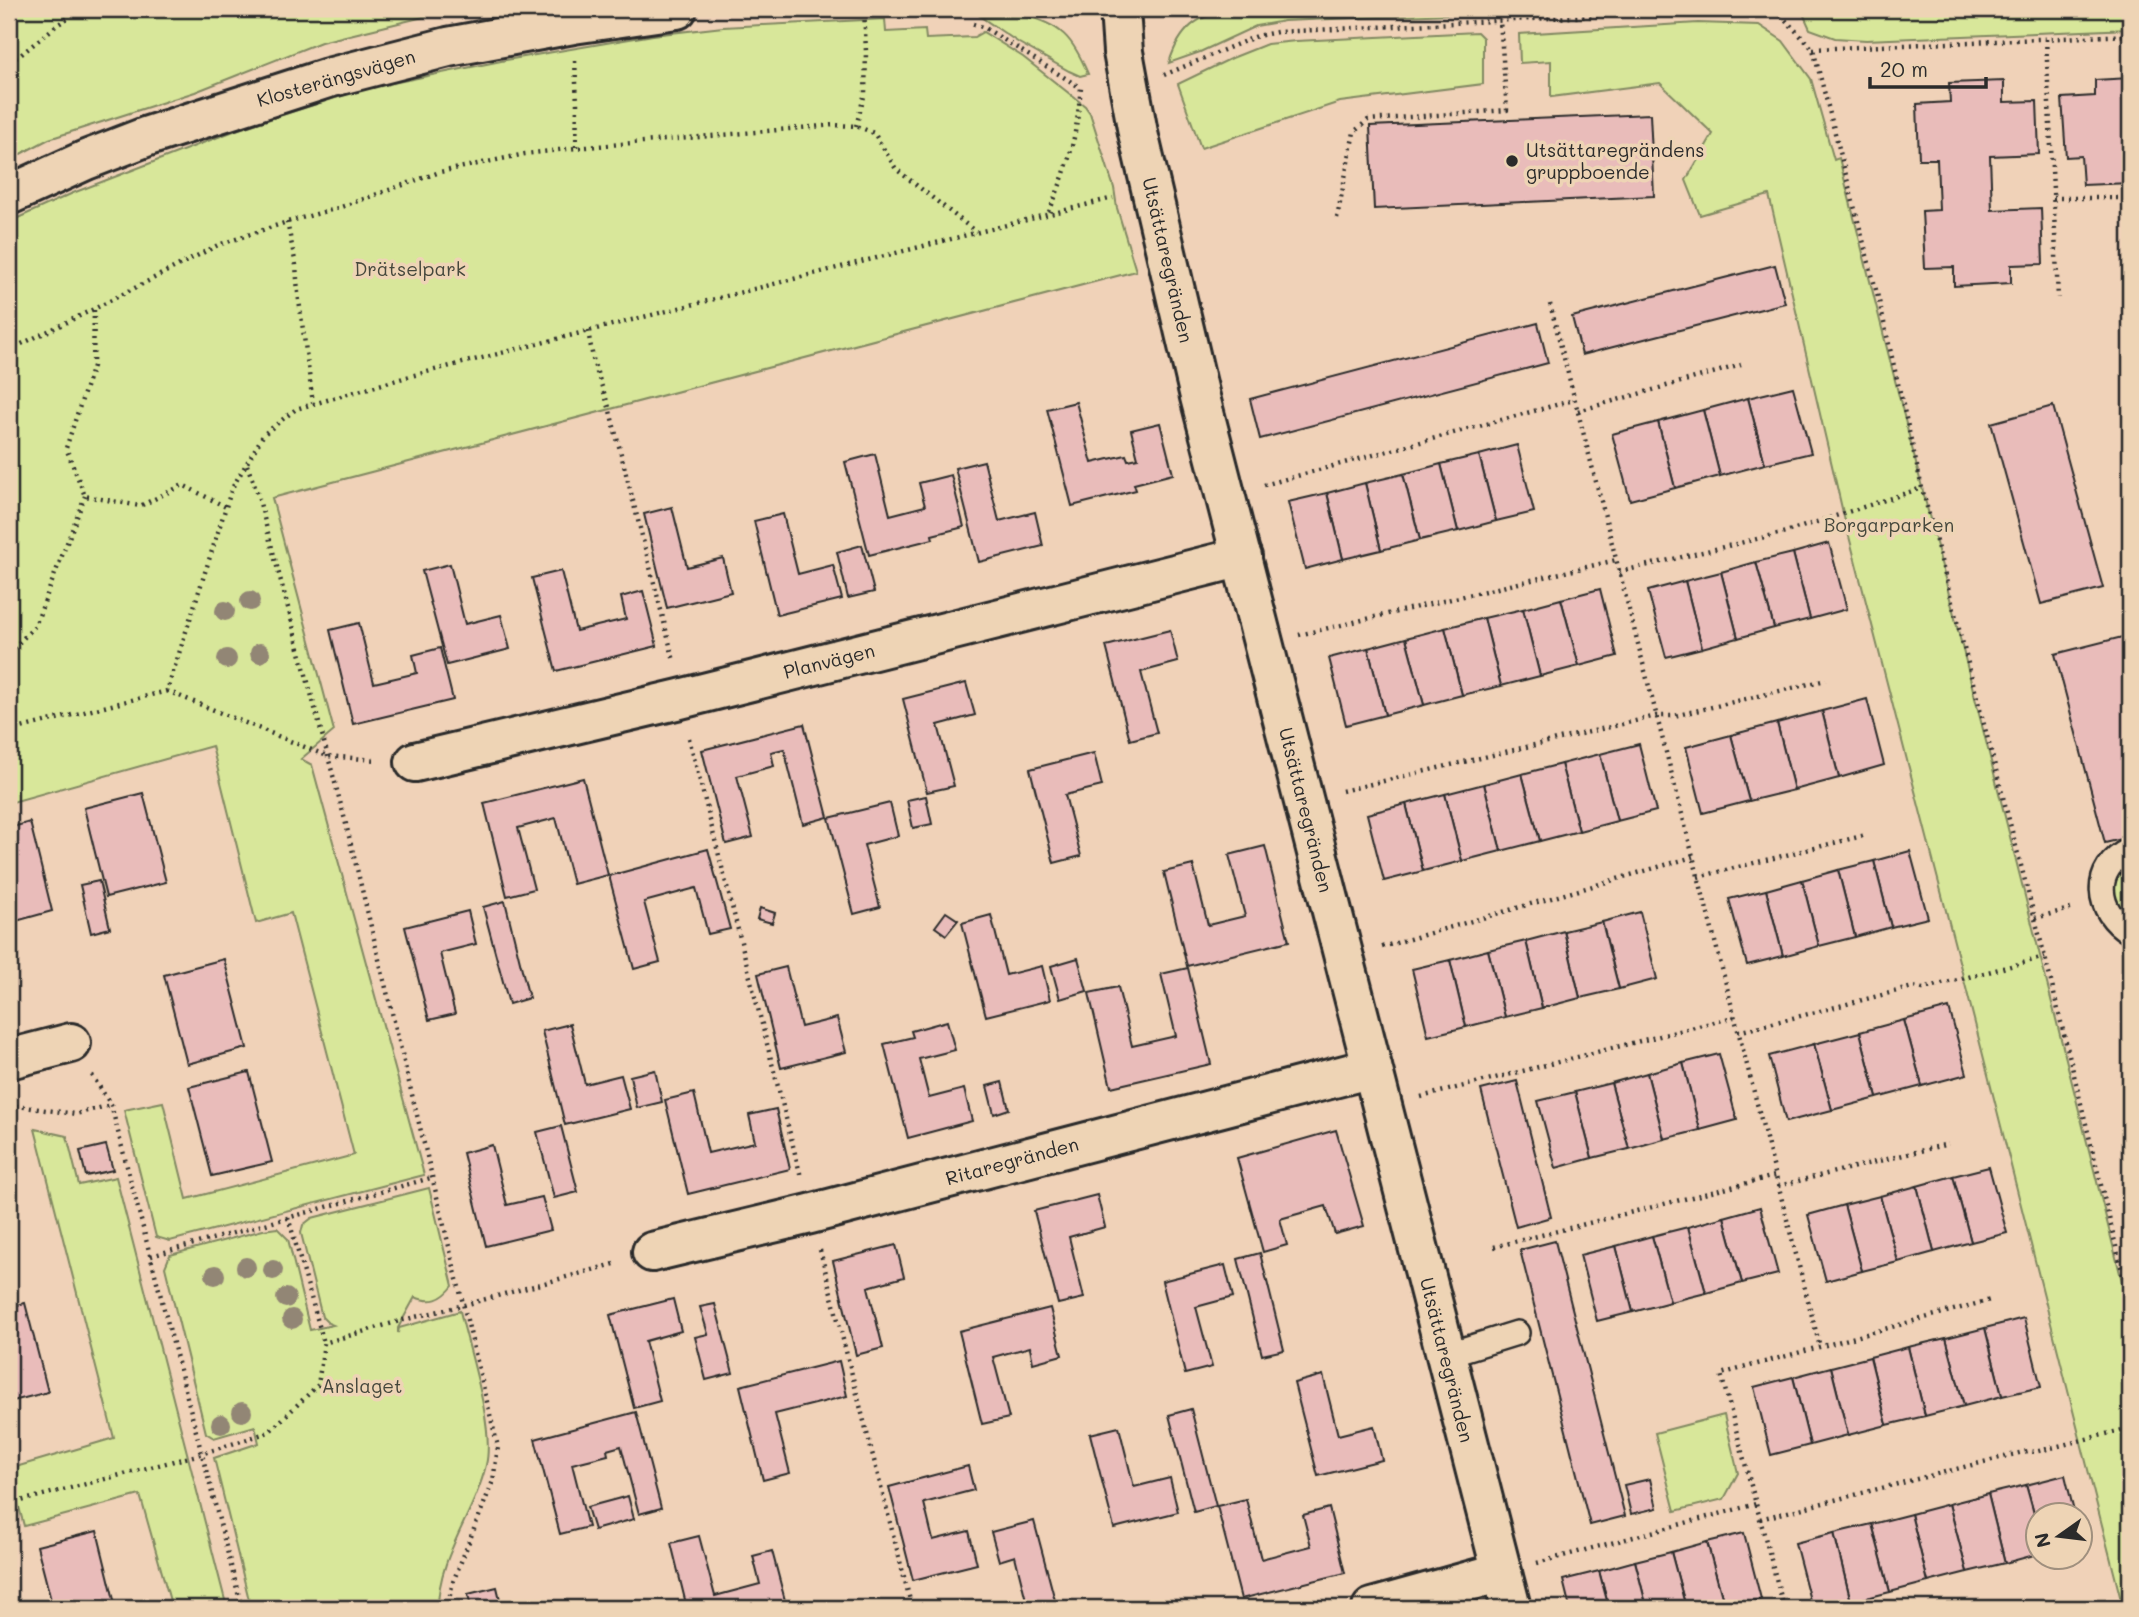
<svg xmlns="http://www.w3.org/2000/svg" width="2139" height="1617" viewBox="0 0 2139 1617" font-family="Mali,sans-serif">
<rect width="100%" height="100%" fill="#f0d2b8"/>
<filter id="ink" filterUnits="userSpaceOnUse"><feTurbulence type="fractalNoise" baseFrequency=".0143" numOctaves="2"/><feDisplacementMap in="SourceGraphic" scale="14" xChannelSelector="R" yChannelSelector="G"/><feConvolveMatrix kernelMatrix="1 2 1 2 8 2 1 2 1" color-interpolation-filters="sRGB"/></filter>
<g filter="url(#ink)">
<!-- green -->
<g fill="#d8e79a" stroke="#828962" stroke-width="2">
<polygon points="9,9 456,9 321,42 195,92 49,139 9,160"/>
<path d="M1233,9H1572L1284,21L1256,26L1200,52L1169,63C1180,28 1197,15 1233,9Z"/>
<polygon points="1801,9 2130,9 2130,29 1866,40 1835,38 1810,29"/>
<path d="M1022,15C1061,24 1073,38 1088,74L1080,76L1069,71L1019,43L981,17Z"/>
<polygon points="885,19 886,32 925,30 926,39 974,37 983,32 1023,57 1085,106 1090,113 1114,188 1117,208 1136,271 272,498 334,731 301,759 312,765 424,1175 170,1241 156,1237 124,1110 163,1102 187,1199 354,1155 291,913 256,923 212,746 9,803 9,222 73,193 239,129 363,89 506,60 653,35 723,27"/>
<polygon points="1698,23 1759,25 1783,41 1811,79 1834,160 1839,158 2130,1313 2130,1608 2123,1608 1965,984 1844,517 1769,195 1700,215 1686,180 1713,134 1660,83 1551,97 1551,61 1520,63 1519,34"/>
<polygon points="1477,32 1483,38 1483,84 1340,102 1201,148 1178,84 1232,58 1267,44 1296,41"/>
<path d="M2130,863V917C2108,904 2109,876 2130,863Z"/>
<polygon points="35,1129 67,1136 79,1185 116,1177 227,1608 172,1608 140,1495 24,1526 9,1469 114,1438"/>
<path d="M429,1188L453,1286C442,1300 431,1304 415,1297L398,1328V1333L399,1328L460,1311C469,1350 495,1428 486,1465C474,1515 438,1556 438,1608H251L214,1458L259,1443L255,1426L214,1438L206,1433L165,1267L170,1255L263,1230L277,1228L288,1239L310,1330L333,1325L328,1323L322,1317L301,1233L303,1225L312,1218Z"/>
<polygon points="1724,1415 1738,1473 1724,1499 1675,1511 1655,1433"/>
</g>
<!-- building -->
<g fill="#e9bcba" stroke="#2b2b2b" stroke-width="2">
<polygon points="2130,78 2130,183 2083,185 2081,156 2066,157 2062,98 2095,96 2095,80"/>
<polygon points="2004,81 2004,102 2037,101 2039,154 1990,156 1992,210 2041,208 2043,264 2011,265 2011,283 1954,286 1954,267 1925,268 1922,211 1939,210 1937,159 1919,159 1917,104 1950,102 1949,83"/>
<polygon points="1650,114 1654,196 1374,209 1370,126"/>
<polygon points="1775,265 1785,303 1582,355 1572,317"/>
<polygon points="1538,323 1548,363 1260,439 1250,399"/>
<polygon points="1793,387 1811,453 1765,464 1748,398"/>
<polygon points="1748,398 1765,464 1720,476 1703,410"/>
<polygon points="1076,402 1092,463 1126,455 1128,460 1138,458 1131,430 1160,423 1173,474 1134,484 1136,490 1072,506 1047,409"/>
<polygon points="2053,406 2103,588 2041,604 1991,423"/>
<polygon points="1703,410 1720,476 1675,488 1658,422"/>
<polygon points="1658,422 1675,488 1630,500 1612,434"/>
<polygon points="1517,445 1534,512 1496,521 1479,455"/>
<polygon points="875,454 890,515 925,506 919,483 951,475 964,527 932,535 933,539 869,555 845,462"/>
<polygon points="1479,455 1496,521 1458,531 1441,464"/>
<polygon points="984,461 999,521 1035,512 1043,546 979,562 955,468"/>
<polygon points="1441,464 1458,531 1420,540 1403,474"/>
<polygon points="1403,474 1420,540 1381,550 1365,483"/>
<polygon points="1365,483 1381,550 1343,559 1327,493"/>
<polygon points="1327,493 1343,559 1305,569 1288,502"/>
<polygon points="672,507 687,567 723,558 731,592 667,608 644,514"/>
<polygon points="783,514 798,574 833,565 842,599 777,615 754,521"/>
<polygon points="1829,543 1847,609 1810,619 1793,553"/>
<polygon points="862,545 874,592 848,598 837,552"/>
<polygon points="1793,553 1810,619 1774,628 1756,562"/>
<polygon points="1756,562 1774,628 1738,638 1721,572"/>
<polygon points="450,564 465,624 501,615 510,649 447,665 422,571"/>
<polygon points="561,571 576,631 626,619 621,597 643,591 657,646 556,671 532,578"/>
<polygon points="1721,572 1738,638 1702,648 1685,581"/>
<polygon points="1685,581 1702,648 1666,657 1648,591"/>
<polygon points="1600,589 1617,656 1579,666 1561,599"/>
<polygon points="1561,599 1579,666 1540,676 1523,609"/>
<polygon points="1523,609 1540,676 1501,686 1484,618"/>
<polygon points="1484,618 1501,686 1462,695 1445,628"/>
<polygon points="359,623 374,683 417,673 413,655 440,648 453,700 353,724 330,630"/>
<polygon points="1445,628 1462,695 1424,705 1406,638"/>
<polygon points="1170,630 1178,662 1141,672 1157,733 1130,740 1106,646"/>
<polygon points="2130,635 2130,837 2105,843 2055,654"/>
<polygon points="1406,638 1424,705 1385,715 1368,648"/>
<polygon points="1368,648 1385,715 1346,725 1329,658"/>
<polygon points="966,683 975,715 938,725 954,786 927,792 903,699"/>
<polygon points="1867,699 1884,765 1839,778 1822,711"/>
<polygon points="1822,711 1839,778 1794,790 1777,723"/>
<polygon points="1777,723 1794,790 1749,801 1731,735"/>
<polygon points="804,724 828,817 803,824 784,749 771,752 774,766 737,776 753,837 726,844 702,750"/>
<polygon points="1731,735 1749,801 1703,813 1686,747"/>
<polygon points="1639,744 1656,811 1617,821 1600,754"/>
<polygon points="1094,753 1102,786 1065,795 1081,856 1054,863 1030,769"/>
<polygon points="1600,754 1617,821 1579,831 1561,764"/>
<polygon points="1561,764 1579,831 1540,841 1522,774"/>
<polygon points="1522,774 1540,841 1501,851 1484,784"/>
<polygon points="583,778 608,875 573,884 556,818 518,828 534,889 507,896 484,803"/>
<polygon points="1484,784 1501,851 1462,861 1445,794"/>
<polygon points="143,793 166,882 106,897 84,808"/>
<polygon points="1445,794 1462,861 1423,871 1406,804"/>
<polygon points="926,796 932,824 913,828 907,800"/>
<polygon points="890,803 898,836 864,845 880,907 854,914 829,818"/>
<polygon points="1406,804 1423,871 1384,881 1367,814"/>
<polygon points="30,822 52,911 9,923 9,828"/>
<polygon points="1265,846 1289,941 1187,966 1164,872 1193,865 1208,925 1245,916 1229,855"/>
<polygon points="708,849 730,929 708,934 696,888 644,902 660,962 634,969 609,876"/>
<polygon points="1910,851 1928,918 1891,927 1874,861"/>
<polygon points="1874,861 1891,927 1855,937 1838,870"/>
<polygon points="1838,870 1855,937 1819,946 1802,880"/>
<polygon points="1802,880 1819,946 1783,956 1766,890"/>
<polygon points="99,881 110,928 91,933 80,885"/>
<polygon points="1766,890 1783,956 1747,965 1729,899"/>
<polygon points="505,901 529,998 509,1004 483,907"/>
<polygon points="760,908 775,913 772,923 757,919"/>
<polygon points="468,911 476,944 440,953 455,1014 429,1020 405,927"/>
<polygon points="946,912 958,920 946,935 935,927"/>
<polygon points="1640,912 1657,979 1619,989 1602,922"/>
<polygon points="991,915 1006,975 1042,966 1050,1000 986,1016 962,923"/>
<polygon points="1602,922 1619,989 1580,998 1564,931"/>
<polygon points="1564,931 1580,998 1542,1008 1526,941"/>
<polygon points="1526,941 1542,1008 1505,1017 1488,950"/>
<polygon points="1488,950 1505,1017 1466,1027 1450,960"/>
<polygon points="1078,958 1087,991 1060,999 1051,966"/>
<polygon points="224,959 247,1048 187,1064 164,975"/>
<polygon points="1450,960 1466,1027 1428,1036 1412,969"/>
<polygon points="786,967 801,1027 837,1018 846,1052 781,1068 758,974"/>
<polygon points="1188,968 1211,1064 1111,1087 1089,993 1118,987 1132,1046 1176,1036 1161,974"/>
<polygon points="1949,1008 1967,1074 1922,1086 1904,1020"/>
<polygon points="1904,1020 1922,1086 1877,1098 1860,1032"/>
<polygon points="947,1021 955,1050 919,1059 929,1098 964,1089 972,1121 908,1138 884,1044 913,1037 911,1031"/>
<polygon points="570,1024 585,1084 621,1075 630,1109 565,1125 542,1031"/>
<polygon points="1860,1032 1877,1098 1832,1110 1814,1044"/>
<polygon points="1814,1044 1832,1110 1786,1122 1769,1056"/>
<polygon points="1719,1054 1737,1120 1700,1130 1683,1063"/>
<polygon points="1683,1063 1700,1130 1664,1139 1647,1073"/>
<polygon points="655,1070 662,1102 637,1108 630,1076"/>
<polygon points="249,1072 272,1162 212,1176 189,1087"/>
<polygon points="1647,1073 1664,1139 1629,1149 1611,1083"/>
<polygon points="1517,1081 1551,1217 1516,1227 1481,1090"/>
<polygon points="1002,1082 1009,1109 994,1114 987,1086"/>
<polygon points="1611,1083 1629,1149 1592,1158 1575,1092"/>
<polygon points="1575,1092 1592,1158 1556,1168 1538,1101"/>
<polygon points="694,1093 708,1153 755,1142 749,1115 776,1109 790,1169 688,1194 665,1100"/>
<polygon points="561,1126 578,1192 554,1198 537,1132"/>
<polygon points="1336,1130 1364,1226 1335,1234 1326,1206 1280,1219 1287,1245 1263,1252 1237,1158"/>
<polygon points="106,1145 113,1170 86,1176 80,1151"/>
<polygon points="492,1145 507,1205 542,1197 551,1230 486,1246 463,1153"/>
<polygon points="1989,1167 2007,1233 1971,1242 1953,1176"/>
<polygon points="1953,1176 1971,1242 1934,1252 1917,1186"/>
<polygon points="1917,1186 1934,1252 1898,1262 1880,1196"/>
<polygon points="1097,1195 1105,1227 1069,1237 1084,1298 1058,1304 1034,1211"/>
<polygon points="1880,1196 1898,1262 1862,1271 1844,1205"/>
<polygon points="1844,1205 1862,1271 1826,1281 1808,1215"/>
<polygon points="1760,1207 1778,1274 1742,1283 1724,1217"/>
<polygon points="1724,1217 1742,1283 1706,1293 1688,1227"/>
<polygon points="1688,1227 1706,1293 1670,1302 1652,1236"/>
<polygon points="1652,1236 1670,1302 1633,1312 1616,1246"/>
<polygon points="1555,1241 1625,1516 1590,1525 1520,1250"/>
<polygon points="896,1245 904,1277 868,1287 883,1348 856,1355 833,1261"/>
<polygon points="1616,1246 1633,1312 1597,1321 1580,1255"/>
<polygon points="1260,1253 1284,1350 1262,1355 1238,1259"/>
<polygon points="1225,1265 1233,1297 1196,1307 1212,1367 1185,1374 1162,1281"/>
<polygon points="673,1299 681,1331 645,1341 660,1401 634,1408 610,1315"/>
<polygon points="25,1303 48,1392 9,1402 9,1307"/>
<polygon points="715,1304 733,1373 706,1380 695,1337 708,1334 700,1307"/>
<polygon points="1050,1308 1062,1355 1033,1363 1030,1347 993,1357 1009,1418 982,1424 959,1331"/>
<polygon points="2024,1318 2041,1387 2002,1396 1985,1328"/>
<polygon points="1985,1328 2002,1396 1964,1406 1946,1338"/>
<polygon points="1946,1338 1964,1406 1925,1416 1908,1347"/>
<polygon points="1908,1347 1925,1416 1887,1425 1870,1357"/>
<polygon points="1870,1357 1887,1425 1848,1435 1831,1367"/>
<polygon points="839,1361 847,1396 775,1414 790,1473 763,1480 740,1386"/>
<polygon points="1831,1367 1848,1435 1810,1445 1793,1377"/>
<polygon points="1323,1375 1338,1435 1374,1426 1382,1460 1318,1476 1294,1383"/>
<polygon points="1793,1377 1810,1445 1771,1455 1754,1387"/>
<polygon points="1191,1409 1216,1506 1194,1512 1169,1415"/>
<polygon points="636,1412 661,1508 639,1514 621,1446 607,1450 608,1455 572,1464 588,1527 560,1534 535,1439"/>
<polygon points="1119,1427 1134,1487 1170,1478 1178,1512 1114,1528 1090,1434"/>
<polygon points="968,1466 974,1490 924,1503 933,1540 969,1531 977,1564 913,1580 889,1487"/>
<polygon points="2065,1475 2075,1516 2038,1516 2038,1528 2026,1485"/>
<polygon points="1650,1479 1657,1508 1631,1514 1624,1485"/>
<polygon points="2026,1485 2038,1528 2038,1554 2005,1563 1988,1494"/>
<polygon points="1988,1494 2005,1563 1967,1572 1949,1504"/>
<polygon points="628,1496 634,1519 594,1530 587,1507"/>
<polygon points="1246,1499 1261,1559 1311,1546 1303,1515 1329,1508 1345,1573 1241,1599 1217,1506"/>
<polygon points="1949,1504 1967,1572 1928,1582 1911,1514"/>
<polygon points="1911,1514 1928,1582 1890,1592 1872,1524"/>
<polygon points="1034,1521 1057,1608 1028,1608 1015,1556 999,1561 991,1532"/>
<polygon points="1872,1524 1890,1592 1851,1602 1834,1533"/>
<polygon points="97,1531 116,1608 53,1608 37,1546"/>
<polygon points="1744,1533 1761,1599 1725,1608 1707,1542"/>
<polygon points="1834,1533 1851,1602 1825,1608 1812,1608 1795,1543"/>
<polygon points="699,1536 715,1596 760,1584 753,1556 772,1551 787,1608 687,1608 671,1543"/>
<polygon points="1707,1542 1725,1608 1686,1608 1671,1552"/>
<polygon points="1671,1552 1686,1608 1647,1608 1635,1561"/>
<polygon points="1635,1561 1647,1608 1609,1608 1599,1571"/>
<polygon points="1599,1571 1609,1608 1570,1608 1563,1580"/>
<polygon points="497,1587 502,1608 471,1608 468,1594"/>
</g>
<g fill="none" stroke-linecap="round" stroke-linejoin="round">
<!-- lane casing -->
<g stroke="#2b2b2b" stroke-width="28">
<g id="lane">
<path d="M2130,850C2091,868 2095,912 2130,932"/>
<polyline points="1446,1355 1517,1333"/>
</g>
</g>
<!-- street casing -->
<g stroke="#2b2b2b" stroke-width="44">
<g id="street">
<polyline points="1120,9 1123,52 1138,133 1200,397 1511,1608"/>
<polyline points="415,762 680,699 1242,557"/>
<polyline points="9,1059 71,1043"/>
<polyline points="652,1252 810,1214 1372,1068"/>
<polyline points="1372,1608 1502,1572"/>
</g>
</g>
<!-- secondary casing -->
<g stroke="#2b2b2b" stroke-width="44">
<polyline id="secondary" points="9,195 86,160 148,136 328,78 448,47 573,24 677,9"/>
</g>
<!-- path -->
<g stroke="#2b2b2b" stroke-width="4.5" stroke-dasharray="2 5" stroke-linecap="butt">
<polyline points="1778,9 1778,12 1813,49 1880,305 1922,488 2045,957 2130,1303"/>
<polyline points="973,24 985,28 1081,88"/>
<polyline points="2046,39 2058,298"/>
<polyline points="1813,49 2130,35"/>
<polyline points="9,60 18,57 57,25 82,9"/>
<polyline points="575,61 577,104 576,148"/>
<polyline points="1164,75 1257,36 1277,32 1708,10 1778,12"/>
<polyline points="856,126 865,93 866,52 864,9"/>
<polyline points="2053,198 2130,198"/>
<path d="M1049,212C1060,186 1070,160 1075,132C1078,118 1079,103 1081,88"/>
<polyline points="1337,218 1354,132 1368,120 1507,110 1500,21"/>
<polyline points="287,222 296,265 298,293 313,403"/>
<polyline points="1550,304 1820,1347"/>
<polyline points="94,310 93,366 66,448 85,496 140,506 183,485 226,507"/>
<polyline points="588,331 594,364 609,407 674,661"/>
<polyline points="9,350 94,309 218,245 287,222 338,208 440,172 525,154 576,148 834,125 856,126 874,133 896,169 976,232"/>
<polyline points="1578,411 1741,365"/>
<polyline points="247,465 257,492 345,820 498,1447 493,1481 453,1582 447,1608"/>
<polyline points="1264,485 1574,400"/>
<polyline points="1619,572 1786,532 1922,488"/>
<polyline points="1299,635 1616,560"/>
<polyline points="9,653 35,626 85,496"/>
<polyline points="167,691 327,756 377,760"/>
<polyline points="9,731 167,691 232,488 264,434 296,409 407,377 1113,198"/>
<polyline points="689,738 801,1177"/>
<polyline points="1342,791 1656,716 1674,716 1826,680"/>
<polyline points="1698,877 1866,835"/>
<polyline points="2035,918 2074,908"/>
<polyline points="1382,947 1693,857"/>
<polyline points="1738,1032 1913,987 1923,989 2045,957"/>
<polyline points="92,1075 111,1105 242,1608"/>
<polyline points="1421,1097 1734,1017"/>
<polyline points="9,1105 76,1114 111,1105"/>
<polyline points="1778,1186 1948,1144"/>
<polyline points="288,1217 324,1343"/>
<polyline points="1494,1247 1775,1176"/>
<polyline points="820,1250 912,1608"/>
<polyline points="151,1256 434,1177"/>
<polyline points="9,1504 201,1454 269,1432 318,1385 324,1343 403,1320 464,1305 618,1263"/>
<polyline points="1760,1519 2027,1451 2035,1452 2130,1428"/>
<polyline points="1537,1563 1756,1504"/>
<polyline points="9,1601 11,1608"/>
<polyline points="1784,1608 1721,1374 1990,1300"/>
<polyline points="2064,1608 2069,1607"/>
</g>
<!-- lane -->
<use href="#lane" stroke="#eed4b5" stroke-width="23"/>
<!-- street -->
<use href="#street" stroke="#eed4b5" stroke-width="38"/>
<!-- secondary -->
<use href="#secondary" stroke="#eed4b5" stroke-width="38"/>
</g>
<!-- trees -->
<g fill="#928674">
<circle cx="250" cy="601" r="10"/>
<circle cx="225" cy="611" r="10"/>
<circle cx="260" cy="653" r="10"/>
<circle cx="227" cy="659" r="10"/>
<circle cx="246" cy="1267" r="10"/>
<circle cx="273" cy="1270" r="10"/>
<circle cx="215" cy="1275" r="10"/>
<circle cx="286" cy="1298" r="10"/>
<circle cx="292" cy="1319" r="10"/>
<circle cx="242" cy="1412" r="10"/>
<circle cx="221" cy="1424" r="10"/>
</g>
</g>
<!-- markers -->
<circle fill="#2b2b2b" stroke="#eed4b5" stroke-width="2.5" cx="1512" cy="161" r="7"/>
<g text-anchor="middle" stroke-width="7" stroke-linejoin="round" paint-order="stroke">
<!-- street labels -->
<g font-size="19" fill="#2b2b2b" stroke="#eed4b5">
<text transform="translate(336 78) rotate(-16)" y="7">Klosterängsvägen</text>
<text transform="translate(1168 260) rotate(77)" y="7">Utsättaregränden</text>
<text transform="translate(829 661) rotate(-14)" y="7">Planvägen</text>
<text transform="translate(1306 810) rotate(76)" y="7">Utsättaregränden</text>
<text transform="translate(1012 1161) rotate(-15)" y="7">Ritaregränden</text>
<text transform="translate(1447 1360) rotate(76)" y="7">Utsättaregränden</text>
</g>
<!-- poi labels -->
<g font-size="19" fill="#2b2b2b" stroke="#eed4b5" text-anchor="start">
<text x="1526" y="157">Utsättaregrändens<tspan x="1526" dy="22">gruppboende</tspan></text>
</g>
<!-- park labels -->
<g font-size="19" fill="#45473c" stroke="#eed4b5">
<text x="410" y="276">Drätselpark</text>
<text x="1889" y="532">Borgarparken</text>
<text x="362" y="1393">Anslaget</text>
</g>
</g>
<!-- margin -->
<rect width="2139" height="1617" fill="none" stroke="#eed4b5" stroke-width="35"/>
<rect x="18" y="18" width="2104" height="1582" fill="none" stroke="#2b2b2b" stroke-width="2.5" filter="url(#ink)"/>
<!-- north arrow -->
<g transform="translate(2059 1536) rotate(256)"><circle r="33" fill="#eed4b5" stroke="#a0907e" stroke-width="2"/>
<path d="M0-5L12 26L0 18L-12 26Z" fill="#2b2b2b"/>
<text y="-10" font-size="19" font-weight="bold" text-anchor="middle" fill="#2b2b2b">N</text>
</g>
<!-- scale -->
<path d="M1870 77v10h116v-10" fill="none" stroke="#2b2b2b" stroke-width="3.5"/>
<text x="1880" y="77" font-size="21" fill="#2b2b2b" stroke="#eed4b5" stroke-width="5" paint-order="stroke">20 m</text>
</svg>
